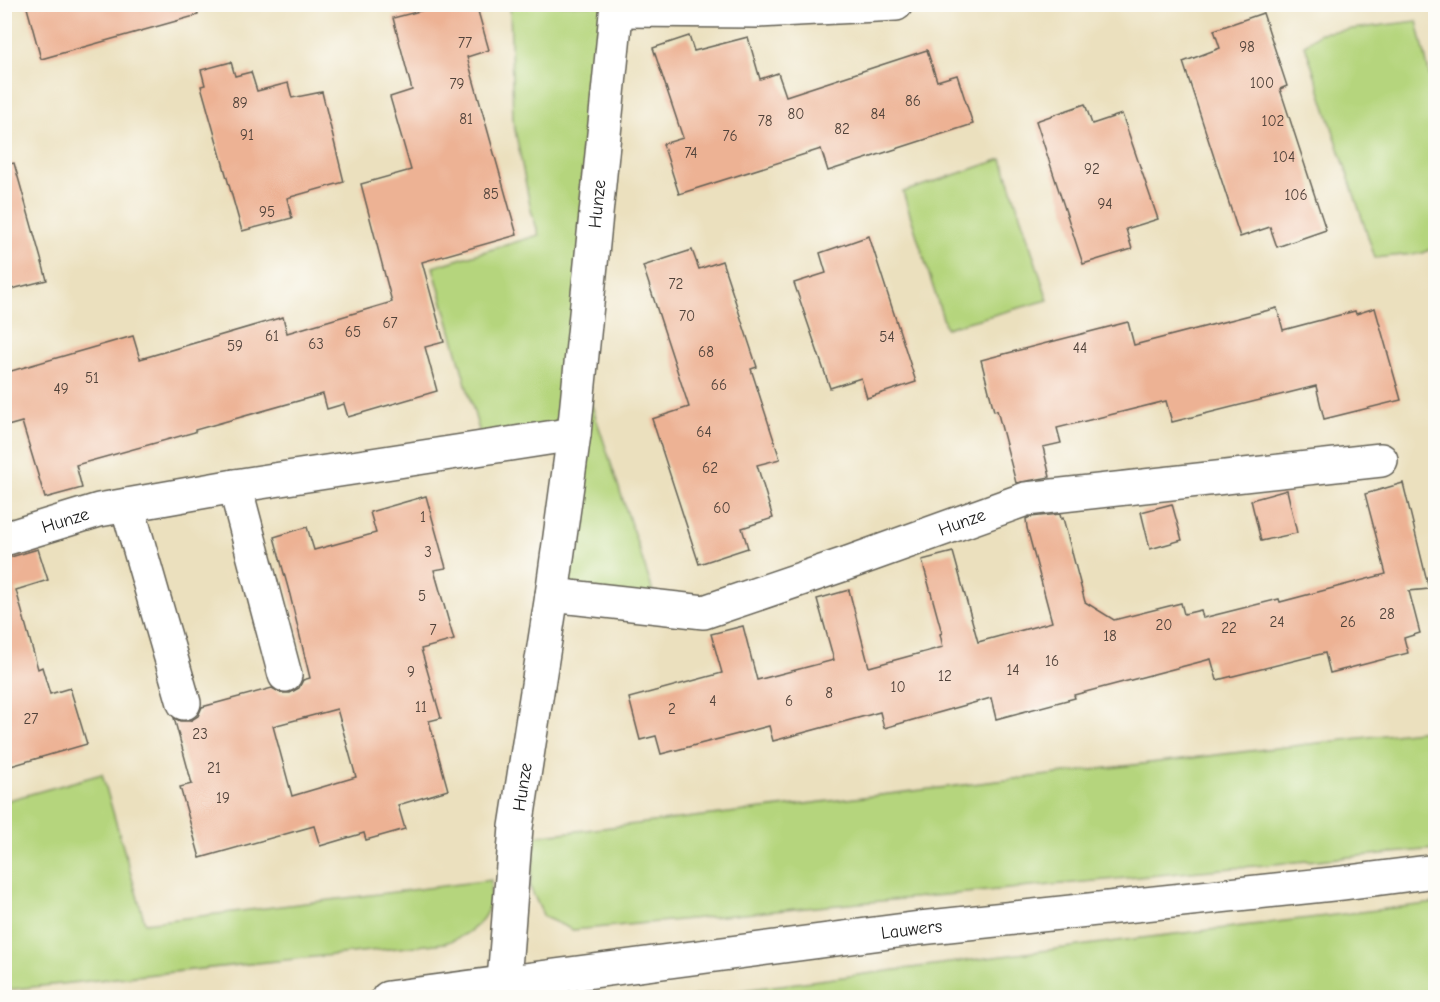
<svg xmlns="http://www.w3.org/2000/svg" width="1440" height="1002" viewBox="0 0 1440 1002" font-family="'Comic Neue',sans-serif">
<rect width="100%" height="100%" fill="#fdfcf7"/>
<filter id="ink" filterUnits="userSpaceOnUse"><feTurbulence type="fractalNoise" baseFrequency=".0167" numOctaves="2"/><feDisplacementMap in="SourceGraphic" scale="12" xChannelSelector="R" yChannelSelector="G"/><feConvolveMatrix kernelMatrix="1 2 1 2 8 2 1 2 1" color-interpolation-filters="sRGB"/></filter>
<filter id="wash" filterUnits="userSpaceOnUse"><feTurbulence type="fractalNoise" baseFrequency=".008" numOctaves="4" result="noise"/><feDisplacementMap in="SourceGraphic" scale="24" xChannelSelector="R" yChannelSelector="G"/><feGaussianBlur stdDeviation="1.35" result="paint"/><feColorMatrix in="noise" values="0 0 0 0 0 0 0 0 0 0 0 0 0 0 0 0 0 1.4 0 .05"/><feComposite in="paint" operator="in"/></filter>
<g filter="url(#wash)">
<rect width="100%" height="100%" fill="#ebe0be"/>
<!-- green -->
<g fill="#b5d57d" stroke="#68784c" stroke-width="1.5">
<polygon points="510,5 607,5 581,372 658,607 551,595 572,434 484,448 433,267 539,235 531,210 513,120"/>
<polygon points="1417,21 1435,98 1435,247 1423,253 1375,258 1305,45 1320,33"/>
<polygon points="1002,159 1048,300 946,328 903,192"/>
<polygon points="1435,729 1435,849 573,930 544,917 530,887 536,836"/>
<path d="M102,774L145,923L491,880C490,889 491,901 488,909C480,928 463,937 445,943L5,990V801Z"/>
<polygon points="1435,903 1435,997 690,997 1125,940"/>
</g>
<g id="blocks">
<!-- building -->
<g fill="#edb294" fill-rule="evenodd">
<polygon points="26,4 197,4 198,15 41,59"/>
<polygon points="423,4 476,4 489,50 467,57 517,235 422,262 444,342 425,347 437,391 348,417 344,404 327,409 323,394 195,430 195,432 76,465 82,488 45,498 22,422 4,427 4,373 133,336 140,359 283,317 287,333 392,302 361,184 411,170 390,97 412,90 393,18 424,10"/>
<polygon points="1263,13 1287,86 1280,89 1326,230 1277,247 1270,227 1240,237 1183,62 1220,48 1214,30"/>
<polygon points="689,36 694,51 748,37 760,79 778,73 786,96 927,50 937,81 957,75 973,124 828,171 821,149 679,194 663,144 683,138 653,48"/>
<polygon points="231,62 235,76 251,72 257,91 288,83 292,98 322,92 344,182 287,198 292,218 242,231 201,86 205,85 201,70"/>
<polygon points="1085,104 1092,124 1122,114 1158,219 1126,229 1132,249 1083,264 1036,121"/>
<polygon points="14,163 47,280 4,291 4,165"/>
<polygon points="869,236 916,382 867,398 861,378 830,388 794,283 826,273 820,253"/>
<polygon points="692,250 699,269 722,261 757,367 751,369 780,459 757,465 773,518 742,528 748,548 699,564 652,419 689,407 643,266"/>
<polygon points="1277,308 1283,330 1355,311 1356,314 1375,308 1401,400 1324,419 1316,386 1172,422 1166,401 1057,428 1061,443 1043,447 1050,477 1016,483 997,410 994,411 981,360 1128,322 1134,345"/>
<polygon points="1403,483 1429,589 1409,591 1420,633 1404,638 1408,653 1330,673 1325,653 1217,680 1211,659 1074,695 1075,698 996,719 991,698 884,728 880,712 773,741 769,726 661,754 656,736 640,740 629,698 722,673 711,634 743,626 757,680 834,660 817,599 849,590 869,667 943,647 940,634 942,633 922,560 953,552 978,642 1052,622 1027,528 1026,519 1030,517 1060,514 1061,519 1063,518 1085,602 1114,620 1181,603 1184,614 1201,610 1203,618 1279,599 1280,602 1386,574 1365,494"/>
<polygon points="1287,490 1297,533 1261,541 1251,500"/>
<path d="M426,496L446,568L434,570L454,640L421,649L441,718L429,721L448,790L398,805L405,829L366,840L364,833L320,846L314,826L200,858L180,787L192,784L174,718L180,721H190L198,716L202,707L272,688L281,693H290L299,688L303,680L310,678L290,595L274,537L307,527L314,550L376,533L370,512ZM337,709L356,777L292,796L273,726Z"/>
<polygon points="1172,504 1182,540 1150,549 1141,512"/>
<polygon points="38,549 48,580 16,590 38,669 42,667 50,694 70,688 87,744 4,768 4,559"/>
</g>
</g>
</g>
<g filter="url(#ink)">
<use href="#blocks" fill-opacity="0" stroke="#646155" stroke-width="1.5"/>
<g fill="none" stroke-linecap="round" stroke-linejoin="round">
<!-- street casing -->
<g stroke="#646155" stroke-width="36">
<g id="street">
<polyline points="617,10 758,11 896,4"/>
<polyline points="235,486 285,675"/>
<polyline points="127,505 184,703"/>
<path id="s1" d="M4,539L99,510L235,486L574,434"/>
<path id="s2" d="M552,595L704,612L848,563L1026,499L1381,460"/>
<path id="s3" d="M504,981L516,827L552,595L574,434L617,4"/>
</g>
</g>
<!-- secondary casing -->
<g stroke="#646155" stroke-width="36">
<g id="secondary">
<path id="s4" d="M388,998L920,928L1342,883L1436,871"/>
</g>
</g>
<!-- street -->
<use href="#street" stroke="#fff" stroke-width="33"/>
<!-- secondary -->
<use href="#secondary" stroke="#fff" stroke-width="33"/>
</g>
</g>
<g text-anchor="middle" stroke-width="5" stroke-linejoin="round" paint-order="stroke">
<!-- number labels -->
<g font-size="15" fill="#50423a">
<text x="465" y="48">77</text>
<text x="1247" y="52">98</text>
<text x="1262" y="88">100</text>
<text x="457" y="89">79</text>
<text x="913" y="106">86</text>
<text x="240" y="108">89</text>
<text x="796" y="119">80</text>
<text x="878" y="119">84</text>
<text x="466" y="124">81</text>
<text x="765" y="126">78</text>
<text x="1273" y="126">102</text>
<text x="842" y="134">82</text>
<text x="247" y="140">91</text>
<text x="730" y="141">76</text>
<text x="691" y="158">74</text>
<text x="1284" y="162">104</text>
<text x="1092" y="174">92</text>
<text x="491" y="199">85</text>
<text x="1296" y="200">106</text>
<text x="1105" y="209">94</text>
<text x="267" y="217">95</text>
<text x="676" y="289">72</text>
<text x="687" y="321">70</text>
<text x="390" y="328">67</text>
<text x="353" y="337">65</text>
<text x="272" y="341">61</text>
<text x="887" y="342">54</text>
<text x="316" y="349">63</text>
<text x="235" y="351">59</text>
<text x="1080" y="353">44</text>
<text x="706" y="357">68</text>
<text x="92" y="383">51</text>
<text x="719" y="390">66</text>
<text x="61" y="394">49</text>
<text x="704" y="437">64</text>
<text x="710" y="473">62</text>
<text x="722" y="513">60</text>
<text x="423" y="522">1</text>
<text x="428" y="557">3</text>
<text x="422" y="601">5</text>
<text x="1387" y="619">28</text>
<text x="1277" y="627">24</text>
<text x="1348" y="627">26</text>
<text x="1164" y="630">20</text>
<text x="1229" y="633">22</text>
<text x="433" y="635">7</text>
<text x="1110" y="641">18</text>
<text x="1052" y="666">16</text>
<text x="1013" y="675">14</text>
<text x="411" y="677">9</text>
<text x="945" y="681">12</text>
<text x="898" y="692">10</text>
<text x="829" y="698">8</text>
<text x="713" y="706">4</text>
<text x="789" y="706">6</text>
<text x="421" y="712">11</text>
<text x="672" y="714">2</text>
<text x="31" y="724">27</text>
<text x="200" y="739">23</text>
<text x="214" y="773">21</text>
<text x="223" y="803">19</text>
</g>
<!-- street labels -->
<g font-size="18" fill="#1c1c1c" stroke="#fdfcf7">
<text dy="6" stroke="none"><textPath href="#s3" startOffset="783">Hunze</textPath></text>
<text dy="6" stroke="none"><textPath href="#s1" startOffset="64">Hunze</textPath></text>
<text dy="6" stroke="none"><textPath href="#s2" startOffset="426">Hunze</textPath></text>
<text dy="6" stroke="none"><textPath href="#s3" startOffset="195">Hunze</textPath></text>
<text dy="6" stroke="none"><textPath href="#s4" startOffset="528">Lauwers</textPath></text>
</g>
</g>
<!-- margin -->
<rect width="1440" height="1002" fill="none" stroke="#fdfcf7" stroke-width="24"/>
</svg>
